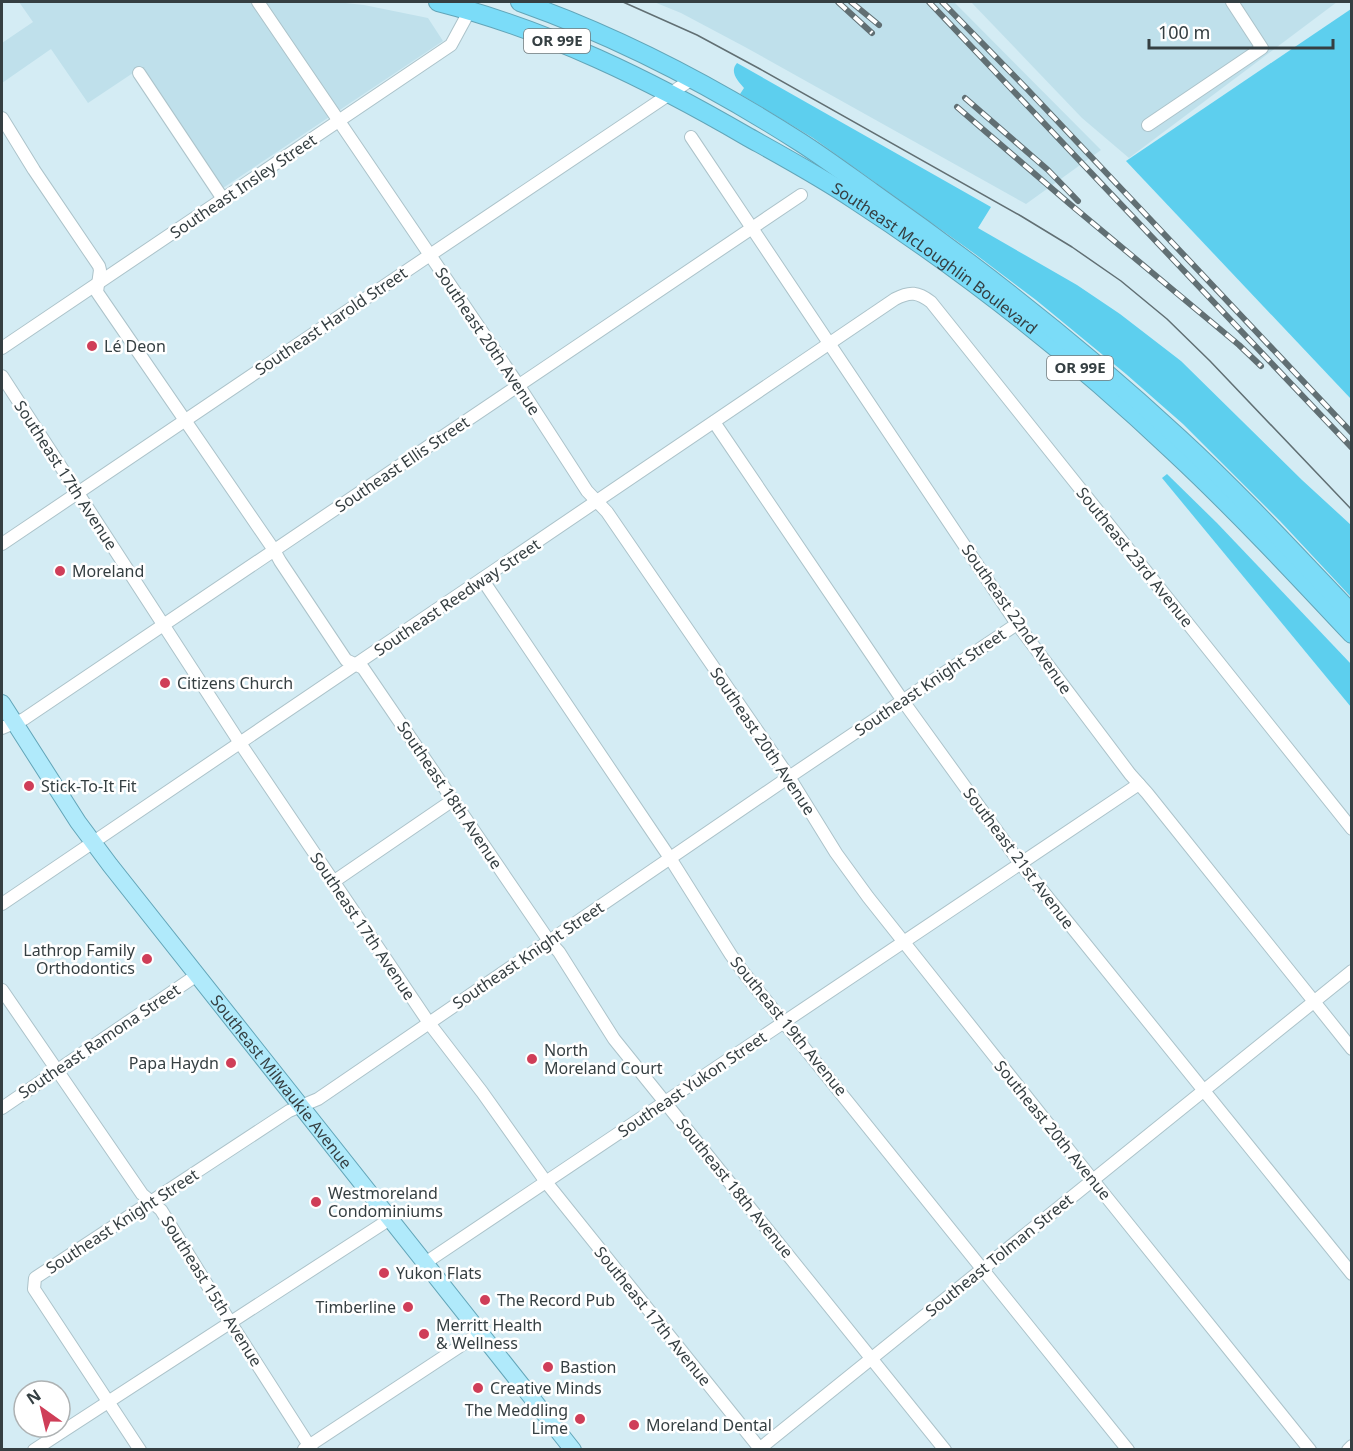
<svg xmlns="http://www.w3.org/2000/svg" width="1353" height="1451" viewBox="0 0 1353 1451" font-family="'Noto Sans',sans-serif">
<rect width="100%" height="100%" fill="#d4ecf4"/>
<!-- built -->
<g fill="#bfe0eb">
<polygon points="19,2 336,2 364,5 428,18 443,41 217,192 136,71 88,103 51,49 2,83 2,43 33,22"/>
<polygon points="654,2 954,2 1101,150 1026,204 745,47 681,13"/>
<polygon points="971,2 1337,2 1129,158 1082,118"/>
</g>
<!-- green -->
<g fill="#5dcfee">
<polygon points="1351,9 1351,399 1126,161"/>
<path d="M737,63L991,207L978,228L1077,285L1120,314L1181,361L1302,480L1351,525V597L1280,521L1183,424L1126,374L1036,300L975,254L813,138L740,94L744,88C738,81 729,72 737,63Z"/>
<polygon points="1167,474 1217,523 1351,664 1351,707 1162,478"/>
</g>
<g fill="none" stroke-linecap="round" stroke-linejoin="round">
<!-- minor casing -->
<g stroke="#acc3ca" stroke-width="14">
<g id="minor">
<polyline points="258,2 519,386 587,491 607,512 789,777 836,853 868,897 1092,1179 1310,1450"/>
<polyline points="139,73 223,199"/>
<polyline points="2,118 34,170 99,266 100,270 97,292 99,295 274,550 280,561 346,660 363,668 365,671 549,941 559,952 614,1039 945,1450"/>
<polyline points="1148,125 1262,48 1232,2"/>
<polyline points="691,137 1017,624 1130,774 1147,793 1352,1049"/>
<polyline points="2,348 451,45 470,10"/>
<polyline points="2,376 240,743 429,1023 482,1092 546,1182 761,1450"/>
<polyline points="714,422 903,701 1020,863 1352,1274"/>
<polyline points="2,544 430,255 692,79"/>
<polyline points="482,579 670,858 731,955 744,973 1128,1450"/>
<polyline points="2,728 24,719 801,195"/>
<polyline points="333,882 453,800"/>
<path d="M2,904L895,299C910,291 918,292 931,302L1352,829"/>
<polyline points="2,990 142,1194 161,1210 230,1322 312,1450"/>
<polyline points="2,1108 197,975"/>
<polyline points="425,1263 1139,784"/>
<polyline points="304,1449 480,1333"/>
<polyline points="34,1450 390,1219"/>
<polyline points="140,1450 34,1289 35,1278 289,1111 318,1099 789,777 1017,624"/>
<polyline points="758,1450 1352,971"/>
<polyline points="1348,1450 1352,1446"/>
</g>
</g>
<!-- major casing -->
<g stroke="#62a5b8" stroke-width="18">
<g id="major">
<path id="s1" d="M2,703L78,822L110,865L573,1450"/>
</g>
</g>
<!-- highway casing -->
<g stroke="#62a5b8" stroke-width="20">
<g id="highway">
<path id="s2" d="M438,2C548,30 650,80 748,137C784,157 821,177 855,200C969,274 1076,359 1174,452C1236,510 1294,572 1352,634"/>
<path d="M520,2C616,36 714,87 800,142C825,158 849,176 873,193C980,268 1083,349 1179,438C1240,494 1295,554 1352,614"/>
</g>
</g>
<!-- minor -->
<use href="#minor" stroke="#fff" stroke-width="12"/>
<!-- major -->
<use href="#major" stroke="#b0eafb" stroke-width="16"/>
<!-- highway -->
<use href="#highway" stroke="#7bdcf8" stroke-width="18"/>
<!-- tram -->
<polyline stroke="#616f73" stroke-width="1.5" points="623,2 697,35 760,69 1021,216 1072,247 1121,281 1167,319 1210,361 1352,510"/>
<!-- rail casing -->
<g stroke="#616f73" stroke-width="6">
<g id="rail">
<polyline points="838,2 872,33"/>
<polyline points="851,2 879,25"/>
<polyline points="929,2 1352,448"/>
<polyline points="942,2 1028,90 1352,433"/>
<polyline points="965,98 1048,170 1078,201"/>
<polyline points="957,107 1071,205 1239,345 1261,366"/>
</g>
</g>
<!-- rail -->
<use href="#rail" stroke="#fff" stroke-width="4" stroke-dasharray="11" stroke-linecap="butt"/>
</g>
<!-- markers -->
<g fill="#cf3e58" stroke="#fff" stroke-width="2">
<circle cx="92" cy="346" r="6"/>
<circle cx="60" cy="571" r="6"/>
<circle cx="165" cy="683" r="6"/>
<circle cx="29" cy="786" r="6"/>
<circle cx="147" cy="959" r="6"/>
<circle cx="532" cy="1059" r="6"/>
<circle cx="231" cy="1063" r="6"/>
<circle cx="316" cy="1202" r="6"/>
<circle cx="384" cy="1273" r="6"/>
<circle cx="485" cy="1300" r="6"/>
<circle cx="408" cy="1307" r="6"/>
<circle cx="424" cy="1334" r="6"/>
<circle cx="548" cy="1367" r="6"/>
<circle cx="478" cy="1388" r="6"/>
<circle cx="580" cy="1419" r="6"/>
<circle cx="634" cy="1425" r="6"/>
</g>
<g text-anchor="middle" stroke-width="5" stroke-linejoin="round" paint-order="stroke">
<!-- shield labels -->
<g fill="#fff" stroke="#72797b" stroke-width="1.5">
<rect x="524" y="29" width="66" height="24" rx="4.5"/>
<rect x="1047" y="356" width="66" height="24" rx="4.5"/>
</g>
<g font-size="15" font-weight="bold" fill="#353f42">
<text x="557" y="46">OR 99E</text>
<text x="1080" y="373">OR 99E</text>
</g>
<!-- street labels -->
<g font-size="16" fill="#353f42" stroke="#fff">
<text transform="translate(243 186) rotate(-34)" y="6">Southeast Insley Street</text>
<text dy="6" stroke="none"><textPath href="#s2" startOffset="562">Southeast McLoughlin Boulevard</textPath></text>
<text transform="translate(331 321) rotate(-34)" y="6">Southeast Harold Street</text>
<text transform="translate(488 341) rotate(56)" y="6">Southeast 20th Avenue</text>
<text transform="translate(402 464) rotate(-34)" y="6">Southeast Ellis Street</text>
<text transform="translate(66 475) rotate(57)" y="6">Southeast 17th Avenue</text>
<text transform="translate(1135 557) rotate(51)" y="6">Southeast 23rd Avenue</text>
<text transform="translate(457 597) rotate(-34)" y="6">Southeast Reedway Street</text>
<text transform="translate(1017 619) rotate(55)" y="6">Southeast 22nd Avenue</text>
<text transform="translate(930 682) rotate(-34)" y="6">Southeast Knight Street</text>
<text transform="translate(763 741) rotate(56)" y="6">Southeast 20th Avenue</text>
<text transform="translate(450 795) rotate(56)" y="6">Southeast 18th Avenue</text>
<text transform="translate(1019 858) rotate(53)" y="6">Southeast 21st Avenue</text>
<text transform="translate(363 926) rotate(56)" y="6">Southeast 17th Avenue</text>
<text transform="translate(528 955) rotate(-34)" y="6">Southeast Knight Street</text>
<text transform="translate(789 1026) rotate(51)" y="6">Southeast 19th Avenue</text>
<text transform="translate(99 1041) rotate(-34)" y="6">Southeast Ramona Street</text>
<text dy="6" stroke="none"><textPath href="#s1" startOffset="471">Southeast Milwaukie Avenue</textPath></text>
<text transform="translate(692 1084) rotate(-34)" y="6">Southeast Yukon Street</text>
<text transform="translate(1053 1130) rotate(51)" y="6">Southeast 20th Avenue</text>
<text transform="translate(735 1188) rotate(51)" y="6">Southeast 18th Avenue</text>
<text transform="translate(122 1221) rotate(-33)" y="6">Southeast Knight Street</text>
<text transform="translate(999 1255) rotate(-39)" y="6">Southeast Tolman Street</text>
<text transform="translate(212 1291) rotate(58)" y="6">Southeast 15th Avenue</text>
<text transform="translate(653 1316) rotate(51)" y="6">Southeast 17th Avenue</text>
</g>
<!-- poi labels -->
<g font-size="16" fill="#353f42" stroke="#fff" text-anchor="start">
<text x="104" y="352">Lé Deon</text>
<text x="72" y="577">Moreland</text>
<text x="177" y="689">Citizens Church</text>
<text x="41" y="792">Stick-To-It Fit</text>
<text x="135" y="956" text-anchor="end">Lathrop Family<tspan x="135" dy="18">Orthodontics</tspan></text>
<text x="544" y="1056">North<tspan x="544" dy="18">Moreland Court</tspan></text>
<text x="219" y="1069" text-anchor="end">Papa Haydn</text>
<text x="328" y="1199">Westmoreland<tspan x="328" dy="18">Condominiums</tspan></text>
<text x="396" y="1279">Yukon Flats</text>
<text x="497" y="1306">The Record Pub</text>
<text x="396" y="1313" text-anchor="end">Timberline</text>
<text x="436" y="1331">Merritt Health<tspan x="436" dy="18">&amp; Wellness</tspan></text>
<text x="560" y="1373">Bastion</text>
<text x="490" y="1394">Creative Minds</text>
<text x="568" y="1416" text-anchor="end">The Meddling<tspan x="568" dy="18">Lime</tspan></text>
<text x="646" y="1431">Moreland Dental</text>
</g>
</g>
<!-- border -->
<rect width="1353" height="1451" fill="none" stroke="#353f42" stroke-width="6"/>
<!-- north arrow -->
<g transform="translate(42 1409) rotate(326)"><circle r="28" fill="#ffffff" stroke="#aeb2b3" stroke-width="1.5"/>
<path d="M0-4.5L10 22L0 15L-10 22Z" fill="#cf3e58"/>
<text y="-9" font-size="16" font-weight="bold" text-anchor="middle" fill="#353f42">N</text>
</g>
<!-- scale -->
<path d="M1149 39v9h184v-9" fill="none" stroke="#353f42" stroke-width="3"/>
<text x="1158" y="39" font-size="18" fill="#353f42" stroke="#ffffff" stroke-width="4.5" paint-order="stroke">100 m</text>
</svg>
